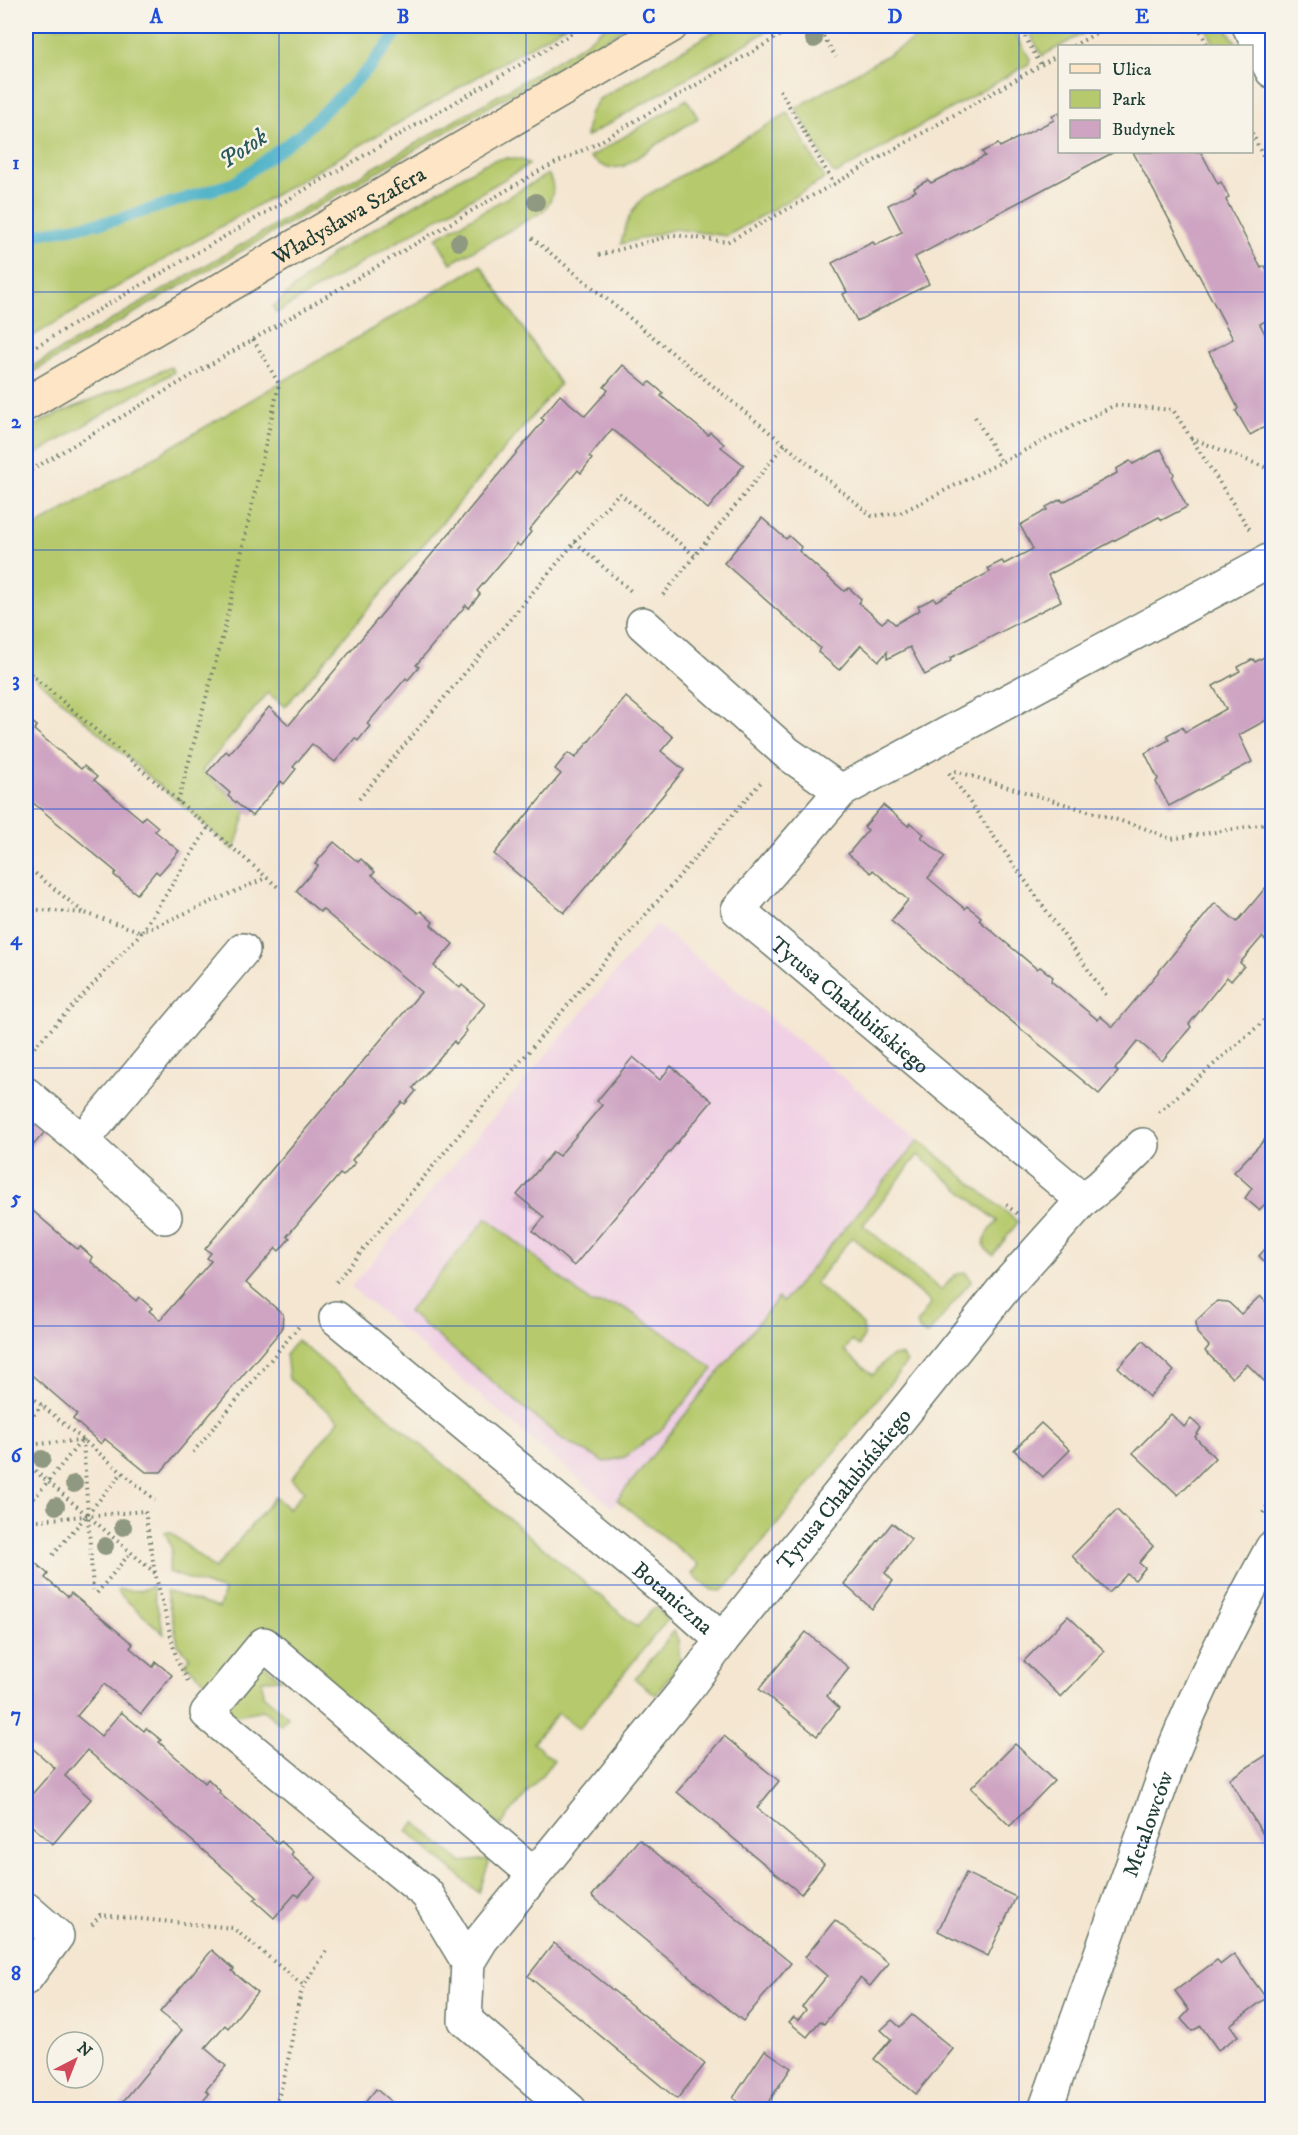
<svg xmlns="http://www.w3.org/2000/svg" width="1298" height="2135" viewBox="0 0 1298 2135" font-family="'IM FELL DW Pica',serif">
<rect width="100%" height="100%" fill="#f7f3e8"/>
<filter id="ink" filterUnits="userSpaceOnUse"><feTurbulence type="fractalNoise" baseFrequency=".0167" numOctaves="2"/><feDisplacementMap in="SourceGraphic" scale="12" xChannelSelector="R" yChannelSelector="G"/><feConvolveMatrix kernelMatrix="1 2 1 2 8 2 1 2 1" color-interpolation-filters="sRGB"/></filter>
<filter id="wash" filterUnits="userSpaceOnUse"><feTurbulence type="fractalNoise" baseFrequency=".008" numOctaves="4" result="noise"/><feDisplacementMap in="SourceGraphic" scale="24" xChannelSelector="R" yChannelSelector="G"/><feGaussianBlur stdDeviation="1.35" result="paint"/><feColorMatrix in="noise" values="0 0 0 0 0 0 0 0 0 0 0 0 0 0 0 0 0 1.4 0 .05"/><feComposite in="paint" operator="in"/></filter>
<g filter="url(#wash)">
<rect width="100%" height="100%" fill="#f4e6d0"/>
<!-- built -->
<polygon fill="#f0d0e4" points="656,924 919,1140 783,1303 778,1299 612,1507 351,1287"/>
<!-- green -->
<g fill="#b6c96c" stroke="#6a8350" stroke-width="1.5">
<polygon points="26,26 565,26 26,340"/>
<polygon points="606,26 628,26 26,376 26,370 540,71 584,44"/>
<polygon points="723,26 776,26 586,137 589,114 599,99"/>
<polygon points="937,26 1011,26 1030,59 1029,64 836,174 832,172 796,108"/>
<polygon points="1026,26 1097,26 1042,56"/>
<polygon points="1205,26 1224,26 1239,46 1215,46"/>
<path d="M687,99L698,118L624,166C609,170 601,167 590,157Z"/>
<path d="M788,113L824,177L823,180L727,236L675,229L621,244C625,224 630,211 644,197Z"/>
<polygon points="508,158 522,160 530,164 276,313 273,307 333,253 482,165 494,160"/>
<path d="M548,174C557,188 553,200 542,212L451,263L436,238Z"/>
<polygon points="481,265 560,384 285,707 268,693 202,771 247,809 234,850 26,670 26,532"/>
<polygon points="171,367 174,372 26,460 26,431 48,418"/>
<path d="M919,1140L1018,1222L993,1255C975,1245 989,1232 997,1221L918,1155L863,1225L941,1290L955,1275L965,1272L972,1280L927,1336L919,1330L917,1323L931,1303L852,1237L815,1283L863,1325L864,1336L859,1346L852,1341L844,1351L873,1375C882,1365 886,1355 901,1355L907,1362L727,1587L721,1591L712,1590L692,1574L699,1565L617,1500L778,1298L783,1302Z"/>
<polygon points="487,1218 591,1303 621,1306 676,1340 713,1369 661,1430 625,1457 605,1462 562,1439 408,1312"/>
<polygon points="297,1340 637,1627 652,1610 656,1608 667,1620 579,1729 558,1713 533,1743 554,1760 500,1826 263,1627 212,1687 185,1664 190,1657 179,1647 166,1591 219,1608 224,1591 168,1572 172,1550 165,1532 170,1532 215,1569 275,1497 289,1509 304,1491 291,1479 339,1420 289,1379 286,1354"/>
<path d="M152,1586L164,1634L117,1592L118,1589C130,1591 141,1592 152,1586Z"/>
<polygon points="674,1631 678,1640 680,1662 656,1695 635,1679"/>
<polygon points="261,1663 282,1679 262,1680 263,1695 288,1716 281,1725 263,1710 232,1716 227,1703"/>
<polygon points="415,1822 461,1862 490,1859 479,1893 407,1831"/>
</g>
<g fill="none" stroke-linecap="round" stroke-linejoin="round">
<!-- stream -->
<polyline stroke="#48b0c7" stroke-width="12" points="26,236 116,220 234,183 302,133 370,67 402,26"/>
</g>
<g id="blocks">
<!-- building -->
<g fill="#cea4c2">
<polygon points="1060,112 1060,152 1114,152 915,257 929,284 857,321 843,294 847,292 832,263 873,242 875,245 902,232 888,205 916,191 914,188 928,180 931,183 985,156 982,152 998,144 1000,147 1054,120 1052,116"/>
<polygon points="1133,152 1201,152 1218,184 1221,182 1229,197 1226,200 1261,268 1265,266 1272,281 1269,284 1272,290 1272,317 1260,324 1272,348 1272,423 1250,435 1236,411 1238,408 1209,352 1233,339"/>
<polygon points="623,365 647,385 650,382 663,393 661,396 708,435 710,432 724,444 721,447 744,465 708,509 612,429 589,457 592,459 581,473 578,470 529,530 531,532 520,546 517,544 477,591 480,594 469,608 466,605 416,665 419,667 408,680 406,678 367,724 370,726 358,741 355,738 335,762 312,744 293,767 296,769 284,784 281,781 252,816 228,796 230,793 207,773 226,751 229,754 269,707 289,725 544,420 541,418 560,395 585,416 608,390 604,387"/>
<polygon points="1161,449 1174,474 1172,478 1187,507 1162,520 1159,517 1048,575 1061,601 950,658 951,661 925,675 910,647 887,659 887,652 879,661 861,645 839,670 818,652 820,648 724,563 762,518 786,539 789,536 801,547 799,551 844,591 849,588 861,599 859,603 882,623 888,618 895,624 920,610 918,606 934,598 936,601 990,572 988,568 1002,561 1004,564 1033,549 1020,525 1047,510 1046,507 1061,499 1063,502 1117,473 1116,469 1130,461 1133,464"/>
<polygon points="1272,653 1272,717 1239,735 1252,762 1169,806 1156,782 1158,779 1145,753 1169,740 1167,735 1182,727 1185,732 1226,709 1213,686 1240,671 1238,667 1253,659 1255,662"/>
<polygon points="626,697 673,737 661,751 684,770 564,913 494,854 561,774 555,769 568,753 575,758"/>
<polygon points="26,717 37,726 34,730 81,769 84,766 97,777 94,780 142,820 145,816 158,827 155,831 179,851 159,874 156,871 137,894 114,875 116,872 26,797"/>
<polygon points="883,805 908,826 910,823 924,834 921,837 945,857 928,878 965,909 967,906 981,917 979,920 1037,969 1040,967 1053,977 1051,981 1098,1020 1100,1016 1113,1027 1215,903 1237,922 1272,880 1272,946 1262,937 1240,963 1244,966 1231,981 1227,977 1189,1024 1191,1027 1162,1061 1138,1041 1115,1069 1118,1072 1099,1094 891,921 908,900 873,870 871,873 848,854 868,830 864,827"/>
<polygon points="334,842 358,862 361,859 375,872 372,875 418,913 421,911 433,922 431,925 453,944 434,966 460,988 462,985 485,1004 465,1028 467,1031 456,1044 454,1041 413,1088 416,1091 405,1104 402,1102 352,1160 355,1163 343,1176 340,1174 287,1236 290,1238 279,1251 276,1248 246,1283 283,1314 282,1329 161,1472 146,1472 105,1439 101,1444 73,1419 77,1414 26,1370 26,1205 77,1249 80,1246 92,1257 90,1261 136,1301 139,1297 152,1308 149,1311 160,1320 211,1261 207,1258 211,1253 205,1249 421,992 322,909 320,912 296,891 318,866 315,864"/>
<polygon points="633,1057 660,1080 671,1066 712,1101 574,1266 533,1231 544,1217 517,1195 553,1152 559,1156 602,1105 597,1101"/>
<polygon points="26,1112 49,1127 31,1148 26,1143"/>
<polygon points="1272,1132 1272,1208 1266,1203 1259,1210 1245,1198 1252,1188 1234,1172"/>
<polygon points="1272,1241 1272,1269 1259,1256"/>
<polygon points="1260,1296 1272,1308 1272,1377 1266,1383 1247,1364 1232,1378 1205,1351 1209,1346 1197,1333 1196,1321 1217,1301 1228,1302 1241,1314"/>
<polygon points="1143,1341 1174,1371 1149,1397 1118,1367"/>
<polygon points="1171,1414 1184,1427 1191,1419 1201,1428 1195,1437 1215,1458 1178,1495 1133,1453"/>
<polygon points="1041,1423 1070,1450 1043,1477 1014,1450"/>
<polygon points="1117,1510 1153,1546 1139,1563 1145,1568 1135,1580 1127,1574 1109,1593 1072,1556"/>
<polygon points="892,1523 911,1539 885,1573 893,1581 872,1609 844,1584"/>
<polygon points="26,1555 48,1574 45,1578 68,1597 71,1593 133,1644 130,1648 153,1667 156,1662 172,1675 141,1714 104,1684 77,1716 101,1736 121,1712 144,1731 146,1728 161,1740 159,1742 205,1783 208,1779 220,1791 219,1793 278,1844 281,1841 293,1852 291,1855 316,1877 299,1896 295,1894 274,1918 254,1900 257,1897 87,1750 65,1776 91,1799 53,1844 26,1821 26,1801 55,1768 30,1746 27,1750 26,1748"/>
<polygon points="1068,1616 1105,1651 1061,1697 1024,1661"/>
<polygon points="806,1632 849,1668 827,1696 839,1708 817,1736 759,1689"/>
<polygon points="724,1736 779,1781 757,1808 824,1864 801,1894 677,1792"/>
<polygon points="1015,1744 1054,1781 1010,1826 971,1788"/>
<polygon points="1268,1754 1272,1761 1272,1849 1229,1779"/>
<polygon points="639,1839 791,1963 743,2021 592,1896"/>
<polygon points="966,1873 1016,1897 988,1956 938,1931"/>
<polygon points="835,1920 889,1963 870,1986 860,1978 824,2024 820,2021 807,2037 789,2022 794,2017 798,2020 806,2010 802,2007 827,1976 805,1957"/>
<polygon points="554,1943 705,2064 677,2099 528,1976"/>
<polygon points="212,1950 234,1969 232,1971 257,1992 228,2028 225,2025 205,2048 226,2066 206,2090 209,2094 197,2108 194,2105 190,2110 116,2110 182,2030 160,2012"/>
<polygon points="1234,1954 1266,1998 1230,2025 1238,2036 1218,2050 1201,2026 1192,2031 1181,2019 1189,2010 1175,1991 1217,1960 1221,1964"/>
<polygon points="912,2015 953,2049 916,2094 874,2059 891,2039 881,2030 892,2020 900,2027"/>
<polygon points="765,2050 791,2068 763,2110 750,2110 733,2098"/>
<polygon points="376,2089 401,2110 359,2110"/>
</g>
</g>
</g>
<g filter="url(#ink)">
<use href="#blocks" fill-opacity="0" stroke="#6a786b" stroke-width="1.5"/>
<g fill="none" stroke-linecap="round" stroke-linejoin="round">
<!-- street casing -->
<g stroke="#6a786b" stroke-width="36">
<g id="street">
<polyline points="1249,26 1272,71"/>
<polyline points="643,624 787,753 841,791 1272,559"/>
<path id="s1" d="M841,791L738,910L1083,1200"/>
<polyline points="26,1094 82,1141 165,1217"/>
<polyline points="82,1141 243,950"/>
<path id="s2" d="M336,1318L668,1592L722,1640"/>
<polyline points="26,1909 57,1936 26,1978"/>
<polyline points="468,1962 427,1894 207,1713 264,1644 534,1874"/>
<path id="s3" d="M570,2110L465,2020L468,1962L482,1939L687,1688L722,1640L1006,1286L1083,1200L1101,1186L1143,1145"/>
<path id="s4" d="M1045,2110L1172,1754C1201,1682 1235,1615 1272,1548"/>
</g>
</g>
<!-- secondary casing -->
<g stroke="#6a786b" stroke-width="36">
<g id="secondary">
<path id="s5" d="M26,404L671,26"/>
</g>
</g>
<!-- path -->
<g stroke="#6a786b" stroke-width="4" stroke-dasharray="1.5 4.5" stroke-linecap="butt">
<polyline points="817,26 836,57"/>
<polyline points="1019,26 1041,65"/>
<polyline points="1198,26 1208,46"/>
<polyline points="1073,46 1109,26"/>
<polyline points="780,90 834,184"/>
<polyline points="1252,133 1272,175"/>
<polyline points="532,238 872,516 900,513 1115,405 1173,410 1250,530"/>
<polyline points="599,255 674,235 727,242 834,184 1060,54"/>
<polyline points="26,352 540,53 583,26"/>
<polyline points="975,417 1001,462"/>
<polyline points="1191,438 1272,470"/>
<polyline points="26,473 541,170 596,144 796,26"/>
<polyline points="575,542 631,591"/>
<polyline points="663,595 785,444"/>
<polyline points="26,670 279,888"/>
<polyline points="955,771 1141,827 1171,839 1272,823"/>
<polyline points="949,773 1106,995"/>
<polyline points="359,799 575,542 619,493 695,556"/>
<polyline points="178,802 224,631 279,384 253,339"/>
<polyline points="26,866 83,912"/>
<polyline points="26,909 85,913 142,932 208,828"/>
<polyline points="26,1056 142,932 266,878"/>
<polyline points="1159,1112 1272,1014"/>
<polyline points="1006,1205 1019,1215"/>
<polyline points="336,1282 581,989 762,781"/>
<polyline points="26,1392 155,1500"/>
<polyline points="26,1424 42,1405"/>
<polyline points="83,1440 93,1590"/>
<polyline points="26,1445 82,1440"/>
<polyline points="193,1452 300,1325"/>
<polyline points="26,1463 155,1573"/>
<polyline points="26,1508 82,1440"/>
<polyline points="1263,1513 1272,1499"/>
<polyline points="26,1521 145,1511 155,1573 177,1661 188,1681"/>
<polyline points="53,1555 122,1473"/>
<polyline points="97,1593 131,1552"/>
<polyline points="92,1925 100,1915 233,1928 305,1987"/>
<path d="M271,2110C288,2088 292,2025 300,1997C303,1983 320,1962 328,1949"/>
</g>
<!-- street -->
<use href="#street" stroke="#fff" stroke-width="33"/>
<!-- secondary -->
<use href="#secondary" stroke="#fde5c5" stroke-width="33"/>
</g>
<!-- trees -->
<g fill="#8f9880">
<circle cx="814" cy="39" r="9"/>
<circle cx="536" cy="202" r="9"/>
<circle cx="459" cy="242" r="9"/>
<circle cx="42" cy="1459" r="9"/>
<circle cx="74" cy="1484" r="9"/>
<circle cx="56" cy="1506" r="9"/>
<circle cx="123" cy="1527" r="9"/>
<circle cx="105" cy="1546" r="9"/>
</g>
</g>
<!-- grid -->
<path fill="none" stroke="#1d4ed8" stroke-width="1.5" stroke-opacity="0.55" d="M279,26V2110M526,26V2110M772,26V2110M1019,26V2110M26,292H1272M26,550H1272M26,809H1272M26,1068H1272M26,1326H1272M26,1585H1272M26,1843H1272"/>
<g text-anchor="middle" stroke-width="5" stroke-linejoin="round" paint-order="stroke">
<!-- street labels -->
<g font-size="22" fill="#1f3d34" stroke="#f7f3e8">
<text dy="8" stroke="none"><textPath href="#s5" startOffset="374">Władysława Szafera</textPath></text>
<text dy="8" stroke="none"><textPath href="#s1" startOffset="304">Tytusa Chałubińskiego</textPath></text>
<text dy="8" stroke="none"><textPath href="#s3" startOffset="801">Tytusa Chałubińskiego</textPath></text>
<text dy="8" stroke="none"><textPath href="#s2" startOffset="438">Botaniczna</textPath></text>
<text dy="8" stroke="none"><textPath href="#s4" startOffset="304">Metalowców</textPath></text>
</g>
<!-- water labels -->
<g font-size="24" font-style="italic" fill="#295a59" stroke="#f7f3e8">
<text transform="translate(243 148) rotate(-33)" y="8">Potok</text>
</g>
</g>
<!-- margin -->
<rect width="1298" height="2135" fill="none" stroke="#f7f3e8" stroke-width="66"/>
<!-- legend -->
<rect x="1058" y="45" width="195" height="108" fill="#f7f3e8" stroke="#a1aaa0" stroke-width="1.5"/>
<rect x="1070" y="64" width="30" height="9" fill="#fde5c5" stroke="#a1aaa0" stroke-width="1.5"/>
<text x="1112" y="75" font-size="18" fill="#1f3d34">Ulica</text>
<rect x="1070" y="90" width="30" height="18" fill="#b6c96c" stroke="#a1aaa0" stroke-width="1.5"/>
<text x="1112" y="105" font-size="18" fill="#1f3d34">Park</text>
<rect x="1070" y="120" width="30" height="18" fill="#cea4c2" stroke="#a1aaa0" stroke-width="1.5"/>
<text x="1112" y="135" font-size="18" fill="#1f3d34">Budynek</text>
<!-- north arrow -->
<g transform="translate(75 2060) rotate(42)"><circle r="28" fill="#f7f3e8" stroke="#a1aaa0" stroke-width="1.5"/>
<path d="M0-4.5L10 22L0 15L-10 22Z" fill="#d1495b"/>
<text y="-9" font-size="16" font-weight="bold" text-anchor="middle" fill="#1f3d34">N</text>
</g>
<rect x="33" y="33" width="1232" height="2069" fill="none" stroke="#1d4ed8" stroke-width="2"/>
<g font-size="20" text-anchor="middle" font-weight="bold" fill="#1d4ed8">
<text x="156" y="23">A</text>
<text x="403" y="23">B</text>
<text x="649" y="23">C</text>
<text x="895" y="23">D</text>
<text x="1142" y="23">E</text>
<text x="16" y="169">1</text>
<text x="16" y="428">2</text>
<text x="16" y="686">3</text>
<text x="16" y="945">4</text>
<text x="16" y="1204">5</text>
<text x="16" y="1462">6</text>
<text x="16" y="1721">7</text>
<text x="16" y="1980">8</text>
</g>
</svg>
